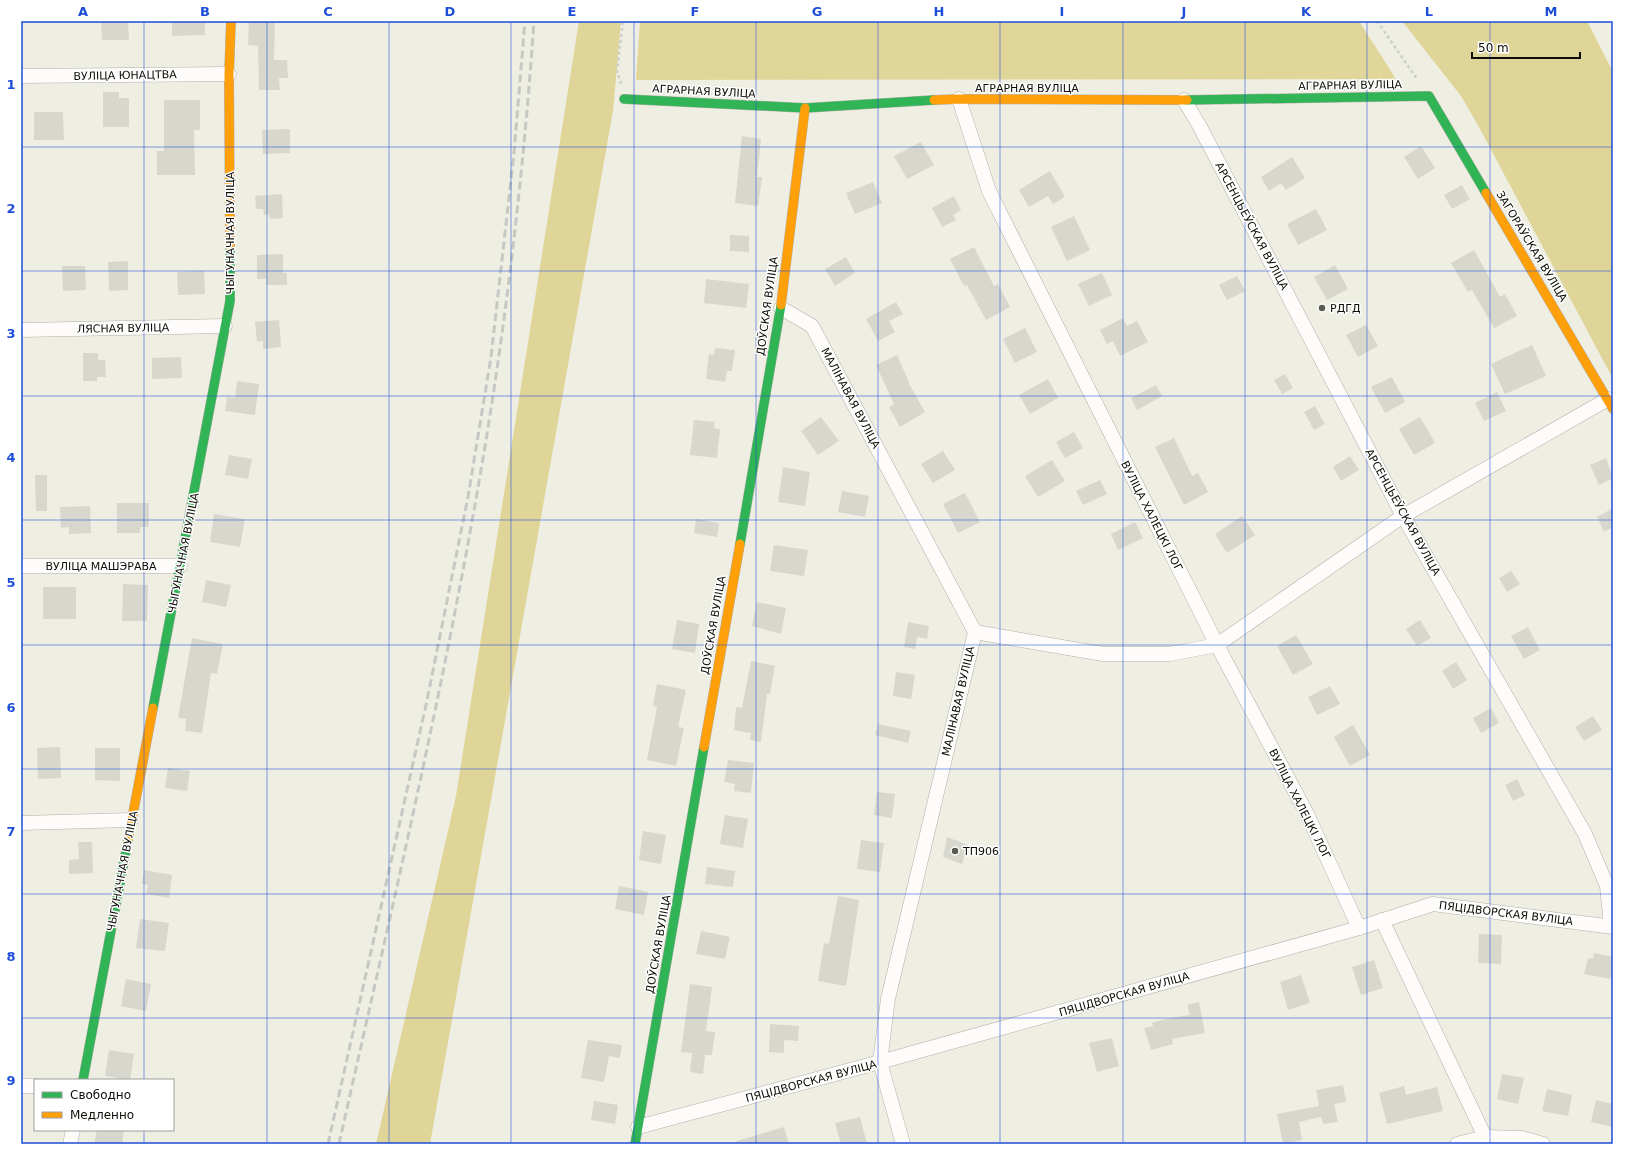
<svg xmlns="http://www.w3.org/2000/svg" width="1634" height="1165" viewBox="0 0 1634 1165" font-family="'DejaVu Sans',sans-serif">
<rect width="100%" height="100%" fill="#efeee3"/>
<!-- green -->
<polygon fill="#e1d69a" points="640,21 1359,21 1396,79 636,80"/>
<!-- forest -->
<g fill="#e0d598">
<polygon points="579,21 621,21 613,111 430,1144 376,1144 456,796"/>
<polygon points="1402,21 1587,21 1613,72 1613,379 1479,127 1461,96"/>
</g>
<!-- building -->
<g fill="#d8d7ce">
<polygon points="128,21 129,40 102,40 101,22"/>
<polygon points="172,21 205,21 205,35 172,36"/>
<polygon points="249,21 275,21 274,60 287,60 288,78 279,78 280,90 259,90 258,46 248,45"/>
<polygon points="103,92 119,92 119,98 129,98 129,127 103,127"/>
<polygon points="164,100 200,100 200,130 194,130 195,175 157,175 157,151 164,151"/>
<polygon points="34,112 63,112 64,140 34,140"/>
<polygon points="290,129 290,153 263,154 262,130"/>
<polygon points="742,136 761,139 757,177 762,177 758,206 735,203"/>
<polygon points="921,142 934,165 907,179 894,156"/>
<polygon points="1421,146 1435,168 1418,179 1404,157"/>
<polygon points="1292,157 1305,178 1286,190 1281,183 1269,191 1261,177"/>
<polygon points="1050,171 1065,197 1053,204 1048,196 1029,207 1019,190"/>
<polygon points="873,182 882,203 855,214 846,193"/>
<polygon points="1462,185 1470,199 1452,209 1444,195"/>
<polygon points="282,194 283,218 270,219 269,214 264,215 263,209 256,209 255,196"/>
<polygon points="954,196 961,210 953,215 956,220 942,227 932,208"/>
<polygon points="1316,209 1327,230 1298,245 1287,224"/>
<polygon points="1074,216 1090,250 1067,261 1051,227"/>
<polygon points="730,235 749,236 749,252 730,251"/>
<polygon points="974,247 994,286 998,284 1010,307 986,320 967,285 964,286 950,259"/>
<polygon points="1474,250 1500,297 1505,294 1517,316 1494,328 1472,290 1468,292 1451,263"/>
<polygon points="283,254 283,273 287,273 287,285 266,285 266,279 257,279 257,255"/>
<polygon points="846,257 855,273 835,286 825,269"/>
<polygon points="128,261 128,290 109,291 108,262"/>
<polygon points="1335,265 1348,289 1327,300 1314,277"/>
<polygon points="62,266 85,266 86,290 63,291"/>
<polygon points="204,271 205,294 178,295 177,272"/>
<polygon points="1102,273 1112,295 1089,306 1078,284"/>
<polygon points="1237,276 1245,291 1227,300 1219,285"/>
<polygon points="706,279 749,284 746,308 704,303"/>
<polygon points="896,302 903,314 889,321 895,332 878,341 866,319"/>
<polygon points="1123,318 1127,326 1137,321 1148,342 1120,356 1113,341 1107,344 1100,330"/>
<polygon points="279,320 281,347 263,349 263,341 257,342 255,322"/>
<polygon points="1366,325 1378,346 1358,357 1346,335"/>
<polygon points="1025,328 1037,352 1015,363 1003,339"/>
<polygon points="1532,345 1546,376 1505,394 1491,364"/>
<polygon points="715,348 735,350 732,371 727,371 725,382 706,379 709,354 714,355"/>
<polygon points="83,353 98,353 98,360 105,360 106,377 97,377 97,381 83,381"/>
<polygon points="897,355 909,382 908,382 925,412 900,427 889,407 894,404 876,365"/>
<polygon points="181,357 182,378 152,379 152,358"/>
<polygon points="1285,374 1293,388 1282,394 1274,380"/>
<polygon points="1392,377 1405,402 1385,413 1371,387"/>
<polygon points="1048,379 1058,398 1030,414 1019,395"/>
<polygon points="237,381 259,384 255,415 225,411 227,397 235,398"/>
<polygon points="1156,385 1162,396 1137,410 1131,398"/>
<polygon points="1497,392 1506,411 1484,421 1475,403"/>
<polygon points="1315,406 1325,424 1314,430 1304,412"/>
<polygon points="821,417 839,441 818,455 801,431"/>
<polygon points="1420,417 1435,443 1414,455 1399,429"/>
<polygon points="694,420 715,422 714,428 720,429 717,458 690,455"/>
<polygon points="1074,432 1083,448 1065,458 1056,442"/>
<polygon points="1174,438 1192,476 1198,473 1208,492 1184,505 1155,447"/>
<polygon points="943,451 955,470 933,483 921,464"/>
<polygon points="229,455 252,459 248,479 225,475"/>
<polygon points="1350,456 1359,470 1341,481 1333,467"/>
<polygon points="1606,458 1613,478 1599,485 1590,465"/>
<polygon points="1052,460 1065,481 1038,497 1025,476"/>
<polygon points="783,467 810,472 805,506 778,502"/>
<polygon points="35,475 47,475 47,511 36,511"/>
<polygon points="1100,480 1107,494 1083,505 1076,491"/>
<polygon points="842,491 869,496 865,517 838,512"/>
<polygon points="965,493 980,522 958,533 943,504"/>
<polygon points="117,503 149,503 149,527 140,527 140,533 117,533"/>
<polygon points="90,506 91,533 69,534 69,527 61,528 60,507"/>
<polygon points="1613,508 1613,527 1604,532 1597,517"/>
<polygon points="214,514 245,519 240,547 210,542"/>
<polygon points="1242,516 1255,535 1227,553 1215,534"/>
<polygon points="696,519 719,523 717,537 694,533"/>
<polygon points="1135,522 1143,538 1118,550 1111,534"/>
<polygon points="774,545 808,550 804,576 770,571"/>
<polygon points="1511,571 1520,584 1507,592 1499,578"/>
<polygon points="206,580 231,585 226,607 202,602"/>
<polygon points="123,584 148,585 147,621 122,621"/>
<rect x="43" y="587" width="33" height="32"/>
<polygon points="757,602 786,608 781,634 752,626"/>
<polygon points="677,620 699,624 695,653 672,649"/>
<polygon points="1420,620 1431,638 1417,646 1406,629"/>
<polygon points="908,622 929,626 927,639 917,637 915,649 904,647"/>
<polygon points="1528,627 1540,650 1524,659 1511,636"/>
<polygon points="1296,635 1313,664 1293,675 1277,646"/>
<polygon points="192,638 223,644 217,674 211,673 202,733 185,731 186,719 178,718"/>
<polygon points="751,661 775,666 770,694 767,694 761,742 750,740 751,733 734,730 736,707 742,708"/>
<polygon points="1456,662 1467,680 1453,689 1442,671"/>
<polygon points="896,672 915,675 911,699 893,696"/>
<polygon points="657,684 686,690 678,727 684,728 676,766 647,760 657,707 653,706"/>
<polygon points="1330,686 1340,704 1317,715 1308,697"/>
<polygon points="1491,708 1499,723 1481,733 1473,718"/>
<polygon points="1593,716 1602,730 1584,741 1575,727"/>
<polygon points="878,724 911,731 908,743 875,735"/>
<polygon points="1353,725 1370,755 1350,766 1334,737"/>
<polygon points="60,747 61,778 38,779 37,748"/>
<polygon points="95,748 120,748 120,781 95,780"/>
<polygon points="728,760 754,763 751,793 734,791 735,784 724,782"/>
<polygon points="168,768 190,771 187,791 165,788"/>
<polygon points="1517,779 1525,795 1513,801 1505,785"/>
<polygon points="877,792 895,794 892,818 874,815"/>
<polygon points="725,815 748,819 743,848 720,844"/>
<polygon points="643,831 666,835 661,864 639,860"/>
<polygon points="947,837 968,845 962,864 943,857"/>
<polygon points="861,840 884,843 880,872 857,869"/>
<polygon points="78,842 92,842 93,873 69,874 69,860 79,859"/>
<polygon points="707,867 735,871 733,887 705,884"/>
<polygon points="144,870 172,875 169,898 146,894 148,885 142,884"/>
<polygon points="619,886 648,892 644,915 615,909"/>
<polygon points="838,896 859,900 846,986 818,981 824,943 829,944"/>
<polygon points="140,919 169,923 165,951 136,948"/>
<polygon points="701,931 730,937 725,959 696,954"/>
<polygon points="1479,934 1502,935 1501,964 1478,963"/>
<polygon points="1594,953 1613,957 1611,979 1584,974 1588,958 1593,959"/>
<polygon points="1374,960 1383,988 1361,995 1352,967"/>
<polygon points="1301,975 1310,1003 1288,1010 1280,982"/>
<polygon points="126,979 151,984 146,1011 121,1006"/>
<polygon points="690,984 712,987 706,1031 715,1032 712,1055 705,1055 703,1074 690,1072 692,1053 681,1052"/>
<polygon points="1199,1002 1205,1033 1172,1039 1173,1044 1151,1050 1144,1028 1153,1026 1152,1023 1165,1019 1190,1015 1187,1005"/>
<polygon points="770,1024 799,1026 798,1041 784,1040 784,1053 769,1052"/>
<polygon points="1112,1038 1119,1066 1097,1072 1089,1043"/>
<polygon points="588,1040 622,1045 620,1058 609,1056 604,1082 581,1078"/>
<polygon points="109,1050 134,1054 130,1080 105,1076"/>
<polygon points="1502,1074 1524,1078 1518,1104 1497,1099"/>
<polygon points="1343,1085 1346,1102 1334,1104 1338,1122 1323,1124 1321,1117 1299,1122 1302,1140 1283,1144 1277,1114 1319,1106 1316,1090"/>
<polygon points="1404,1086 1406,1095 1437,1087 1443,1111 1387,1124 1379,1093"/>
<polygon points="1547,1089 1572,1095 1568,1116 1542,1111"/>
<polygon points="1596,1100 1613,1104 1613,1127 1591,1122"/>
<polygon points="594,1101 618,1105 615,1124 591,1120"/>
<polygon points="860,1117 867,1144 841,1144 835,1123"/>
<polygon points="784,1127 789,1144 737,1144 737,1141"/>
<polygon points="97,1130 124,1130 122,1144 94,1144"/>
</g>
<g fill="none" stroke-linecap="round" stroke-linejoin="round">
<!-- street casing -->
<g stroke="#b1afa7" stroke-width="15">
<g id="street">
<polyline points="21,76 229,74"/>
<polyline points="959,99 989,191 1217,645 1307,814 1359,928"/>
<polyline points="1184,100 1199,125 1403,516 1585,834 1607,886 1611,926"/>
<polyline points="781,308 812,326 975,632 888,999 880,1062 903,1144"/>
<polyline points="21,330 225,326"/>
<polyline points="21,566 180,566"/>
<polyline points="975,632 1103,654 1170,654 1217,645 1403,516 1608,399"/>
<polyline points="21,823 131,820"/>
<polyline points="1382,920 1485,1137"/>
<polyline points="21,1086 35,1086"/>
<polyline points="638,1127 880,1062 1359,928 1433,904 1613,927"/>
<polyline points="70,1144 73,1130"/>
<polyline points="1457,1144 1485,1137 1522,1138 1543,1144"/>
</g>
</g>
<!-- fast casing -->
<g stroke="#b1afa7" stroke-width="10">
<g id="fast">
<polyline points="624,99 805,108 934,100"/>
<polyline points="1187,100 1429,96 1486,193"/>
<polyline points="740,544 781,305"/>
<polyline points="153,708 230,301 230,246"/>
<polyline points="83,1080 128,840"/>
<polyline points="635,1144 704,747"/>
</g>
</g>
<!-- slow casing -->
<g stroke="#b1afa7" stroke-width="10">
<g id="slow">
<polyline points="934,100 959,99 1187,100"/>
<polyline points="1486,193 1613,409"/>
<polyline points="230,246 229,74 231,21"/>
<polyline points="781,305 805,108"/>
<polyline points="704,747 740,544"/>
<polyline points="128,840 153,708"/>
</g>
</g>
<!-- path -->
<g stroke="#cececa" stroke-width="2.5" stroke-dasharray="3 3" stroke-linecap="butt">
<polyline points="1377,21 1417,79"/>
<polyline points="621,84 617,71 623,21"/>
</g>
<!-- street -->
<use href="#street" stroke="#fdfcfb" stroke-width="14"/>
<!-- fast -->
<use href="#fast" stroke="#30b455" stroke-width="9"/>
<!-- slow -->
<use href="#slow" stroke="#ff9f0a" stroke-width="9"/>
<!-- rail -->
<g stroke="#c7c7c4" stroke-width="3" stroke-dasharray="8 4" stroke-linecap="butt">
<polyline points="328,1144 426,705 468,497 491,357 514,153 525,21"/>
<path d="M339,1144C387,929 438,715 476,499C504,341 523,181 534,21"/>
</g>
</g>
<!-- grid -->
<path fill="none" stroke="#1d4ed8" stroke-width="1" stroke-opacity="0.55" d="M144,21V1080M267,21V1144M389,21V1144M511,21V1144M634,21V1144M756,21V1144M878,21V1144M1000,21V1144M1123,21V1144M1245,21V1144M1367,21V1144M1490,21V1144M21,147H1613M21,271H1613M21,396H1613M21,520H1613M21,645H1613M21,769H1613M21,894H1613M21,1018H1613M144,1130V1144"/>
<!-- markers -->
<g fill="#5c5b53" stroke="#fff" stroke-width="1.5">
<circle cx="1322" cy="308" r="4"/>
<circle cx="955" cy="851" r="4"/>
</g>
<g text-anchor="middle" stroke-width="3" stroke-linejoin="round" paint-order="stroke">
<!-- street labels -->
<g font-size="11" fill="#0d0c06" stroke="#fff">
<text transform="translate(125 75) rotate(-1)" y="4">ВУЛІЦА ЮНАЦТВА</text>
<text transform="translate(1350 85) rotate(-1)" y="4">АГРАРНАЯ ВУЛІЦА</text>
<text x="1027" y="92">АГРАРНАЯ ВУЛІЦА</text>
<text transform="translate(704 91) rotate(3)" y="4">АГРАРНАЯ ВУЛІЦА</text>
<text transform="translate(1252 226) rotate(62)" y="4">АРСЕНЦЬЕЎСКАЯ ВУЛІЦА</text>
<text transform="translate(230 233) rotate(-90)" y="4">ЧЫГУНАЧНАЯ ВУЛІЦА</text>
<text transform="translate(1532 246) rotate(59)" y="4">ЗАГОРАЎСКАЯ ВУЛІЦА</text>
<text transform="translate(767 306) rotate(-82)" y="4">ДОЎСКАЯ ВУЛІЦА</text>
<text transform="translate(123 328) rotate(-1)" y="4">ЛЯСНАЯ ВУЛІЦА</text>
<text transform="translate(851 398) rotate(62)" y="4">МАЛІНАВАЯ ВУЛІЦА</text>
<text transform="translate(1403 512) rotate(61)" y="4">АРСЕНЦЬЕЎСКАЯ ВУЛІЦА</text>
<text transform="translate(1152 516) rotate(63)" y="4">ВУЛІЦА ХАЛЕЦКІ ЛОГ</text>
<text transform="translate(183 553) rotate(-79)" y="4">ЧЫГУНАЧНАЯ ВУЛІЦА</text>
<text x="101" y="570">ВУЛІЦА МАШЭРАВА</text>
<text transform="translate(713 625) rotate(-80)" y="4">ДОЎСКАЯ ВУЛІЦА</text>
<text transform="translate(958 701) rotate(-77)" y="4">МАЛІНАВАЯ ВУЛІЦА</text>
<text transform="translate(1300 804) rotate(63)" y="4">ВУЛІЦА ХАЛЕЦКІ ЛОГ</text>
<text transform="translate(122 871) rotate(-79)" y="4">ЧЫГУНАЧНАЯ ВУЛІЦА</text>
<text transform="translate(1506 913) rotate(7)" y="4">ПЯЦІДВОРСКАЯ ВУЛІЦА</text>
<text transform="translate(658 944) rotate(-80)" y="4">ДОЎСКАЯ ВУЛІЦА</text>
<text transform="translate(1124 994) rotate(-16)" y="4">ПЯЦІДВОРСКАЯ ВУЛІЦА</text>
<text transform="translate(811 1081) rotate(-15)" y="4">ПЯЦІДВОРСКАЯ ВУЛІЦА</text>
</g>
<!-- poi labels -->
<g font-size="11" fill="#0d0c06" stroke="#fff" text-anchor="start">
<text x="1330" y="312">РДГД</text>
<text x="963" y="855">ТП906</text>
</g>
</g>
<!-- border -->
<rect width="1634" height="1165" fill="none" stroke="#ffffff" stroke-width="44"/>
<!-- legend -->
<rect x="34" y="1079" width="140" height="52" fill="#ffffff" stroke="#9e9e9b"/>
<rect x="42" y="1092" width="20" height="6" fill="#30b455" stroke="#9e9e9b"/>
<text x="70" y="1099" font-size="12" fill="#0d0c06">Свободно</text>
<rect x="42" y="1112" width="20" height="6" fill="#ff9f0a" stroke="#9e9e9b"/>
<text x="70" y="1119" font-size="12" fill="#0d0c06">Медленно</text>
<!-- scale -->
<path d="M1472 52v6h108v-6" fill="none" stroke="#0d0c06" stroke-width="2"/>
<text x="1478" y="52" font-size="12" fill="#0d0c06" stroke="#ffffff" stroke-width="3" paint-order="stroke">50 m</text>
<rect x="22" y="22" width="1590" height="1121" fill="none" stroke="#1d4ed8" stroke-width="1.5"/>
<g font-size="13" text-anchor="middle" font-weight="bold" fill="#1d4ed8">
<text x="83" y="16">A</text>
<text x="205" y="16">B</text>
<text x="328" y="16">C</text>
<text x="450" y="16">D</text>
<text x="572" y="16">E</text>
<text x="695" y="16">F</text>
<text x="817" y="16">G</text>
<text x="939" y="16">H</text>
<text x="1062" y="16">I</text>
<text x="1184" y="16">J</text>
<text x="1306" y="16">K</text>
<text x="1429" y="16">L</text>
<text x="1551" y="16">M</text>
<text x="11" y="89">1</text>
<text x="11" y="213">2</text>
<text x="11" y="338">3</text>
<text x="11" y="462">4</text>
<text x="11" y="587">5</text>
<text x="11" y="712">6</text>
<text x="11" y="836">7</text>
<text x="11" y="961">8</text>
<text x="11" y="1085">9</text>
</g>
</svg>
